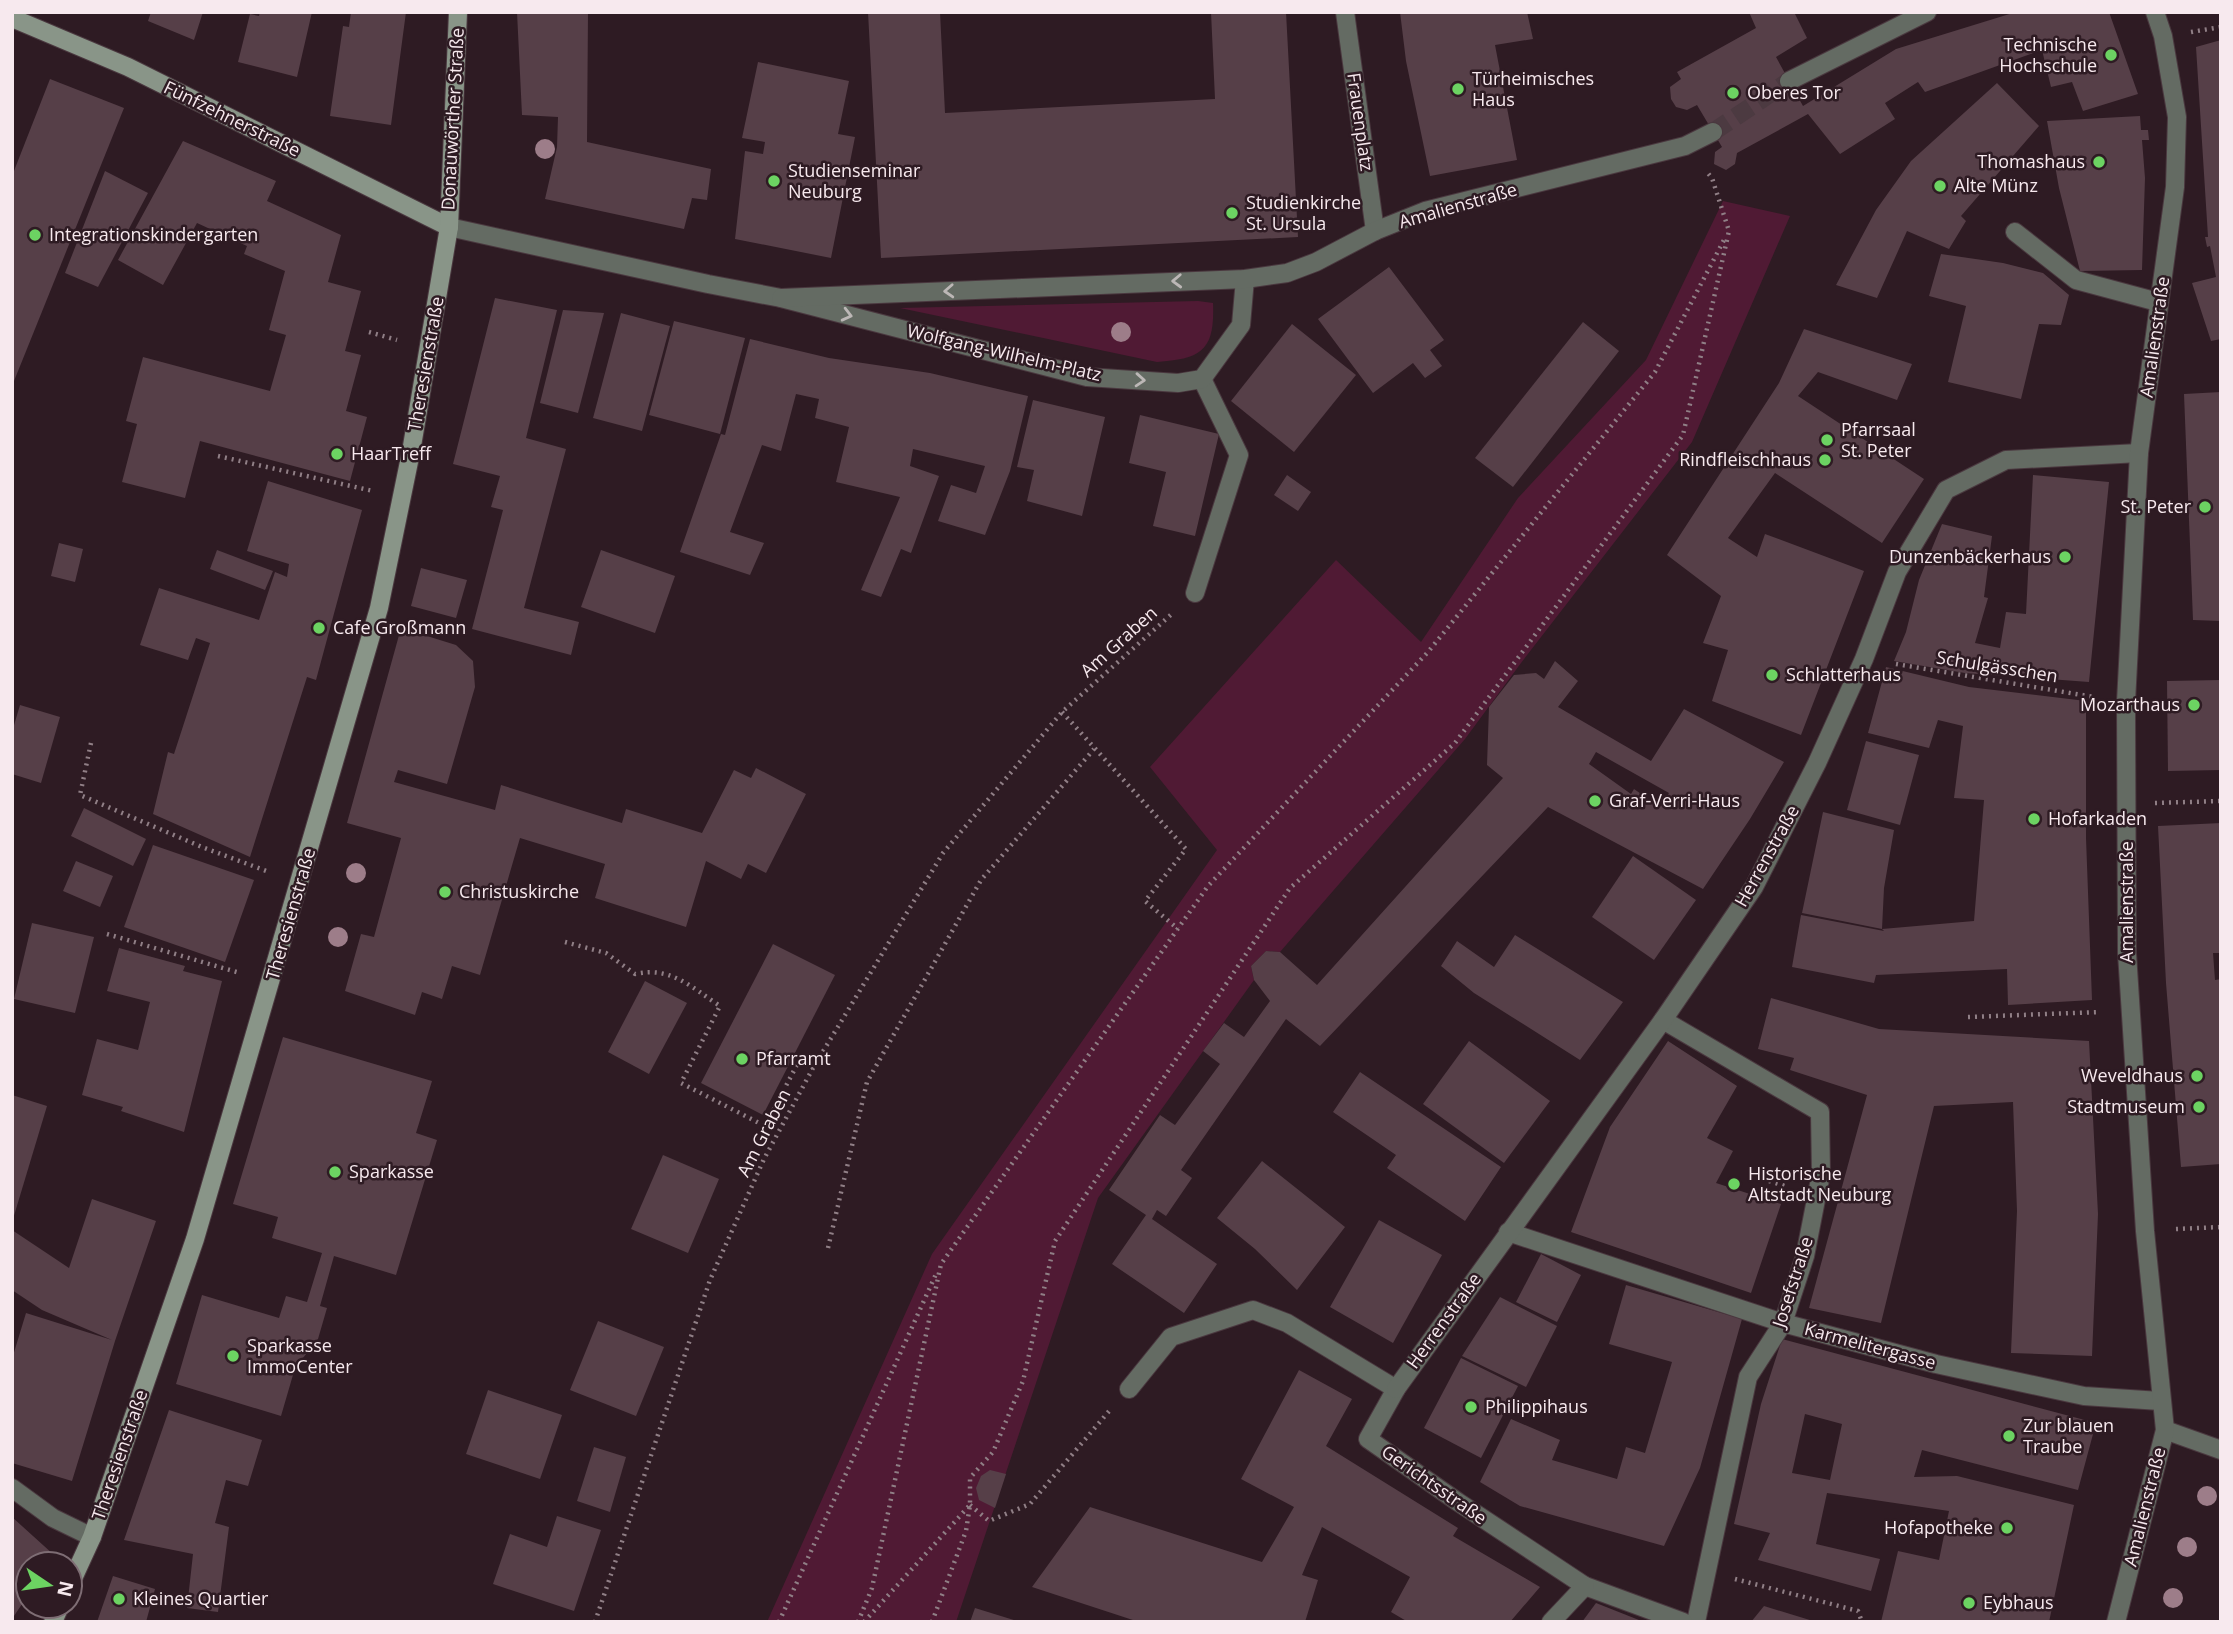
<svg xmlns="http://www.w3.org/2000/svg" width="2233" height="1634" viewBox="0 0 2233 1634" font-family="'Open Sans',sans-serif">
<rect width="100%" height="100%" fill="#2e1b23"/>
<!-- green -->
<g fill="#501a34">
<polygon points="1723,201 1790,216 1692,442 1521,663 1465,739 1280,952 1266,951 1251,966 1254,980 1098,1198 956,1622 767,1622 932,1254 1217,850 1150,767 1336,560 1421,642 1518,498 1646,360"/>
<path d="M1198,301L1213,303C1215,350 1202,359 1157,362L900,308Z"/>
</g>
<!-- building -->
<g fill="#563f48" fill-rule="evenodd">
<polygon points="151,12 203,12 194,40 148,21"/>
<polygon points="260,12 312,12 297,77 238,62 250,14 259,16"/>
<polygon points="351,12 406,12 391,125 330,116 343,26 349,27"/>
<polygon points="517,12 588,12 587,142 711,169 707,200 692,198 684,229 545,199 557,147 558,117 522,115"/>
<polygon points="868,12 940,12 945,113 1215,99 1211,12 1286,12 1298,237 881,258"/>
<polygon points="1400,12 1527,12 1533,39 1495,45 1517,160 1430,176 1406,61"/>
<polygon points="1749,12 1794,12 1807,38 1776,57 1803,106 1896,49 2016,12 2109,12 2138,94 2083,111 2072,82 2051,87 2042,50 1925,92 1918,82 1885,103 1895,119 1840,154 1808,114 1737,153 1735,164 1726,170 1714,164 1715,152 1722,147 1697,105 1687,110 1676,107 1671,99 1670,87 1681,79 1677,72 1756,28"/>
<polygon points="2221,40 2221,339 2211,341 2192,283 2216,277 2210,246 2207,247 2205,237 2208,237 2196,47"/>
<polygon points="758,62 849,81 838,134 855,137 831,258 735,239 745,151 763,154 765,142 742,138"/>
<polygon points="50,79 124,108 12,386 12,176"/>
<polygon points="1997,83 2039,126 1961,216 1966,221 1949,249 1907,231 1877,298 1836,285 1876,210 1911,161"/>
<polygon points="2140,116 2141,130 2148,130 2149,140 2142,140 2145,178 2142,270 2080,271 2059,188 2047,121"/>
<polygon points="183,141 276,181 267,201 341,235 328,282 361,291 345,351 361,355 346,411 367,417 350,481 200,441 185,498 122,482 137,424 126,421 143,357 270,391 286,335 269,330 285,271 244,254 247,246 197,223 163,285 118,260"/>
<polygon points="105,171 148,193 98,287 65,273"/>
<polygon points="1941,254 2003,263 2043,273 2069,295 2061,325 2039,324 2021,399 1948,382 1966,306 1929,296"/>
<polygon points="1389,267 1444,340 1430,350 1442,366 1425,378 1413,363 1373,393 1318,319"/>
<polygon points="495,298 557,310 526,438 566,449 524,608 579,622 571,655 472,629 503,510 491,507 500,476 453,464"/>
<polygon points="563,310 604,313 578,413 540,403"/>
<polygon points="621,313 670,326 642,431 593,418"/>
<polygon points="674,321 745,338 720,434 649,415"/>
<polygon points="1583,322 1619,351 1513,487 1475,458"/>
<polygon points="1292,324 1356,375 1294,452 1231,401"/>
<polygon points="1804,329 1912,364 1897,400 1818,372 1798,396 1924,479 1882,543 1775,473 1728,538 1757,557 1765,534 1864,571 1801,735 1712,701 1728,650 1703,643 1721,596 1667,555 1779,383"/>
<polygon points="750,339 829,358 930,373 1028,396 1010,471 985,535 938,521 951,485 976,493 985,466 913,449 910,466 939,476 911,553 901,549 881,597 861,590 900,497 836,482 849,427 815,418 819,399 796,394 781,451 762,445 730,532 764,543 750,575 680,552 721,434 725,435"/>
<polygon points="2221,392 2221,621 2193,620 2184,394"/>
<polygon points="1033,400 1105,417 1082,516 1027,501 1034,470 1017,467"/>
<polygon points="1140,415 1219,434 1195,536 1153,526 1166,472 1129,463"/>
<polygon points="1287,475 1311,492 1298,511 1274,495"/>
<polygon points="2033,475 2109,482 2089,682 1965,673 1894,661 1906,632 1919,580 1942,524 1992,536 1984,597 1988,598 1975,643 2000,648 2006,612 2026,614"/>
<polygon points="268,481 362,510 316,680 307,677 250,857 153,814 168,752 174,754 210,643 196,638 188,660 140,645 159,588 259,620 275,572 287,577 289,564 247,551"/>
<polygon points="59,543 83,549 75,582 51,576"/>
<polygon points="217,550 273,571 265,590 210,569"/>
<polygon points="601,550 675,576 655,633 581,607"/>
<polygon points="421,568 467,580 456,618 411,606"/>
<polygon points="401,628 456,645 473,661 475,687 447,784 398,770 394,782 495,810 501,785 622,823 626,809 702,833 734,770 751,778 756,768 806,794 766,873 748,864 741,879 706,861 686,927 595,898 605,864 520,838 480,975 452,966 442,999 422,992 415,1015 345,991 361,934 374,937 401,838 347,823"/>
<path d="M1555,661L1578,681L1558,707L1651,761L1684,709L1784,762L1750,819L1703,889L1548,807L1320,1046L1286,1019L1181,1170L1192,1178L1166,1216L1157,1210L1152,1219L1217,1264L1184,1313L1112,1264L1146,1215L1109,1190L1160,1115L1175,1125L1220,1064L1203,1051L1224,1023L1244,1037L1270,1001L1254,980L1251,966L1266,951L1280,952L1317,985L1503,778L1487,765L1489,707L1514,675L1536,673L1544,679ZM1596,752L1669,793L1660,807L1634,789L1631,794L1589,764Z"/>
<polygon points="1886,667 1969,687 2086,701 2086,838 2092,1000 2008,1005 2007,969 1876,975 1874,983 1792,967 1801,915 1884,931 1882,929 1974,921 1984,800 1954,798 1963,726 1938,720 1929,748 1868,733"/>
<polygon points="2221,680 2221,770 2168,771 2167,681"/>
<polygon points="20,705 60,717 41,783 12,774 12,732"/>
<polygon points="1866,741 1919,755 1900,825 1847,810"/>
<polygon points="84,808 146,839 133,866 71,836"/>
<polygon points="1823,812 1894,830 1884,888 1882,929 1802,913"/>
<polygon points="2221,823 2221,953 2213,953 2215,980 2221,979 2221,1164 2181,1167 2166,983 2158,826"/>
<polygon points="153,845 254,880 225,962 124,927"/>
<polygon points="1633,856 1696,900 1654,960 1592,917"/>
<polygon points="76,861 113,876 100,907 63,891"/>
<polygon points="32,923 94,937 75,1013 14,999"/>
<polygon points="1515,935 1623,1002 1580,1060 1474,993 1441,966 1457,941 1494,967"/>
<polygon points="773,944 835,975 763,1115 701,1083"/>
<polygon points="119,948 185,966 183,971 222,981 184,1132 121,1111 123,1107 82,1095 97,1039 138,1050 150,1002 107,991"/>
<polygon points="645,981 687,1003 649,1074 608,1052"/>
<polygon points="1771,998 1879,1029 2089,1041 2098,1214 2092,1356 2011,1353 2017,1211 2013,1102 1934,1106 1881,1323 1809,1308 1867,1095 1790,1070 1794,1058 1758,1049"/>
<polygon points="283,1037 432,1081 416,1133 437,1140 396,1275 334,1256 320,1306 327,1308 318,1339 295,1368 281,1416 176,1384 202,1295 279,1318 286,1296 307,1302 322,1253 272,1238 278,1217 233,1204"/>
<polygon points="1469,1041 1550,1101 1504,1163 1423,1104"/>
<polygon points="1668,1041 1737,1086 1707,1138 1733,1151 1716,1183 1781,1204 1751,1293 1571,1232 1610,1127"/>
<polygon points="1360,1072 1501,1167 1465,1221 1387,1168 1396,1155 1333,1112"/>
<polygon points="12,1095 47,1106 13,1219 12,1219"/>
<polygon points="663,1155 719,1179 688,1253 631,1229"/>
<polygon points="1262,1161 1345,1227 1297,1290 1255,1249 1217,1218"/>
<polygon points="92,1199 156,1221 115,1341 72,1481 12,1463 12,1359 26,1313 112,1340 42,1310 12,1290 12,1230 69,1268"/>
<polygon points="1379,1220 1442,1255 1393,1343 1330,1307"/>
<polygon points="1541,1254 1581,1275 1557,1322 1516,1302"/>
<polygon points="1626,1285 1742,1319 1700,1468 1664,1546 1520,1506 1480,1482 1511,1419 1560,1440 1552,1460 1617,1479 1626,1447 1645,1453 1672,1362 1609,1344"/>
<polygon points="1500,1297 1557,1326 1526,1387 1462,1356"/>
<polygon points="598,1321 664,1347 636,1416 570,1390"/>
<path d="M1782,1339L2096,1423L2078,1490L1922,1450L1914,1477L1957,1476L2074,1505L2049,1622H1881L1898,1551L1939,1560L1949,1511L1827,1493L1816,1544L1880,1559L1871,1591L1758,1560L1770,1533L1734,1524L1761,1404ZM1805,1414L1842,1424L1830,1480L1792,1473Z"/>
<polygon points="1461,1358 1518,1386 1481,1458 1424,1428"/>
<polygon points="1299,1370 1352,1399 1326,1446 1458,1528 1453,1536 1540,1587 1510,1622 1408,1622 1391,1612 1410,1577 1322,1527 1302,1575 1318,1580 1305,1622 1139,1622 1032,1587 1090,1507 1262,1562 1294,1507 1241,1479"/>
<polygon points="488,1390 562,1415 540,1479 466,1454"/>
<polygon points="169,1410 262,1440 248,1486 226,1480 215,1523 229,1527 218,1612 187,1608 193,1554 124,1540"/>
<polygon points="594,1447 626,1457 610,1512 577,1501"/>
<polygon points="990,1470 1006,1474 995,1508 979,1500 976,1488 981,1476"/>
<polygon points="557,1516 601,1530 574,1611 493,1584 510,1534 547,1547"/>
<polygon points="12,1517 54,1555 48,1564 28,1564 28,1595 12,1619"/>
<polygon points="113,1576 155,1589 146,1622 97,1622"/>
<polygon points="1596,1603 1644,1622 1582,1622"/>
<polygon points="1764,1606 1813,1621 1813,1622 1751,1622"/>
<polygon points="975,1608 1017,1621 1017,1622 970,1622"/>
</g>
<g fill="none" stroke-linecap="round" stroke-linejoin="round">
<!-- street-tunnel -->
<polyline stroke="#4c3a41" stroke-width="18" stroke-dasharray="18 9" stroke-linecap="butt" points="1713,132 1789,81"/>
<!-- lane casing -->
<g stroke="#4a383f" stroke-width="20">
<g id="lane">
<polyline points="2015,232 2076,280 2158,302"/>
<polyline points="1195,593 1239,455 1202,379"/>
<polyline points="12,1488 53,1518 92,1537"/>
</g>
</g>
<!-- street casing -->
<g stroke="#4a383f" stroke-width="20">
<g id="street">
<polyline points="1345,12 1375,231"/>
<polyline points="1789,81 1927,12"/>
<polyline points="449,227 708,284 781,298 1087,377 1178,383 1202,379 1241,325 1245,279"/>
<polyline points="781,298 1245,279 1287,273 1316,262 1375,231 1425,211 1685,146 1713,132"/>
<polyline points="1663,1020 1820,1112 1821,1174 1805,1256 1783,1323 1748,1377 1696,1622"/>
<polyline points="1508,1232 1783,1323 1936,1364 2084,1396 2160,1401"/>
<polyline points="1129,1389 1171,1337 1253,1310 1287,1323 1396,1389 1368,1439 1458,1502 1585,1586 1683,1622"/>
<polyline points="1396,1389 1663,1020 1754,887 1817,763 1864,659 1897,572 1946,490 2006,460 2139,453"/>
<polyline points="2165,1430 2221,1450"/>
<polyline points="1551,1622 1585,1586"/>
<polyline points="2116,1622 2165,1430 2145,1231 2127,953 2126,702 2139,453 2175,187 2177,117 2163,36 2155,12"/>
</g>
</g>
<!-- secondary casing -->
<g stroke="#4a383f" stroke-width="20">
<g id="secondary">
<polyline points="12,18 128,67 449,227"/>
<polyline points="70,1585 92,1537 195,1239 379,608 411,452 449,227 458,12"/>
<polyline points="53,1622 60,1606"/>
</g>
</g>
<!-- path -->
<g stroke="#907f86" stroke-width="4.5" stroke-dasharray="2 5" stroke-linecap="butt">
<polyline points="2191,32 2221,27"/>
<polyline points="369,332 397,340"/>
<polyline points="218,456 373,491"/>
<polyline points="1896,664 2094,697"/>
<polyline points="1062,712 1186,849 1145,901 1178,929"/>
<polyline points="91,743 80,795 202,847 269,872"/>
<polyline points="2155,803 2221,801"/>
<polyline points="107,934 240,973"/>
<path d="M565,942L606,953L635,974C671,966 691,987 720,1006L681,1083L765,1126L799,1061L813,1068"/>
<polyline points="1968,1017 2100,1012"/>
<polyline points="1769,1181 1788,1187"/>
<polyline points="2176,1229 2221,1227"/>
<polyline points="828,1248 867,1082 981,880 1094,749"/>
<polyline points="970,1505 989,1521 1030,1504 1110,1410"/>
<polyline points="1735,1579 1858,1611 1862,1622"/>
<polyline points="595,1622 710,1280 764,1159 813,1068 943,853 1062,712 1174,612"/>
<polyline points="779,1622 936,1274"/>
<polyline points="858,1622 872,1588 941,1264 1208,886 1428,652 1655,372 1725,238"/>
<polyline points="864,1622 969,1506"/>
<polyline points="932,1622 966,1531 970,1505 970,1478 993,1452 1023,1381 1055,1241 1290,888 1455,743 1683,435 1729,231 1712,178 1706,171"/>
</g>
<!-- lane -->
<use href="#lane" stroke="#646b63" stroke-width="18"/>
<!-- street -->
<use href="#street" stroke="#646b63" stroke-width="18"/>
<!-- secondary -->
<use href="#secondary" stroke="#899588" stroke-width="18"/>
</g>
<!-- trees -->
<g fill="#9d7d89">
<circle cx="545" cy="149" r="10"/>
<circle cx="1121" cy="332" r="10"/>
<circle cx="356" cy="873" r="10"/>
<circle cx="338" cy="937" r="10"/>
<circle cx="2207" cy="1496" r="10"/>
<circle cx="2187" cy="1547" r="10"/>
<circle cx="2173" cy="1598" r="10"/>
</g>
<!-- one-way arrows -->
<defs><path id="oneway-chevron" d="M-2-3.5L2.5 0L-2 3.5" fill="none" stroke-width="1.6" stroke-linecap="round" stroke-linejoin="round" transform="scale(1.75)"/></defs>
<g stroke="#bcb7b6">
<use href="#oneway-chevron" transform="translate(1177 281) rotate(178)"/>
<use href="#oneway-chevron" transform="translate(949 291) rotate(177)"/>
<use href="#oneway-chevron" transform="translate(847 315) rotate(14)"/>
<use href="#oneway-chevron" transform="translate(1140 380) rotate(4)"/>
</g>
<!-- markers -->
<g fill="#6cd362" stroke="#2e1b23" stroke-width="2.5">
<circle cx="2111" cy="55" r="7"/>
<circle cx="1458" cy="89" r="7"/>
<circle cx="1733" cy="93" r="7"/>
<circle cx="2099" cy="162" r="7"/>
<circle cx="774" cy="181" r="7"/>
<circle cx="1940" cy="186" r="7"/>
<circle cx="1232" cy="213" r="7"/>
<circle cx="35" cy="235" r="7"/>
<circle cx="1827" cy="440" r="7"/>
<circle cx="337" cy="454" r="7"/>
<circle cx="1825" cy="460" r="7"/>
<circle cx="2205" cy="507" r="7"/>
<circle cx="2065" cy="557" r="7"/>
<circle cx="319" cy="628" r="7"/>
<circle cx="1772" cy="675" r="7"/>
<circle cx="2194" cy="705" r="7"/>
<circle cx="1595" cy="801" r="7"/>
<circle cx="2034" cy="819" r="7"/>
<circle cx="445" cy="892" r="7"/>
<circle cx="742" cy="1059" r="7"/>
<circle cx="2197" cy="1076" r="7"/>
<circle cx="2199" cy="1107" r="7"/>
<circle cx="335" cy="1172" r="7"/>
<circle cx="1734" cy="1184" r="7"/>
<circle cx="233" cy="1356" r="7"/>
<circle cx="1471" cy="1407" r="7"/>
<circle cx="2009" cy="1436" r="7"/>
<circle cx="2007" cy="1528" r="7"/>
<circle cx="119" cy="1599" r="7"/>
<circle cx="1969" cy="1603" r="7"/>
</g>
<g text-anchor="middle" stroke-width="5" stroke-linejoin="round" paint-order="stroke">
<!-- poi labels -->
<g font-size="18" fill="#f7e9ee" stroke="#2e1b23" text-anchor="start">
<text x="2097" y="51" text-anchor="end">Technische<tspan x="2097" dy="21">Hochschule</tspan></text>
<text x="1472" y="85">Türheimisches<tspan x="1472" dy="21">Haus</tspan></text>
<text x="1747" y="99">Oberes Tor</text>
<text x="2085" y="168" text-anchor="end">Thomashaus</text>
<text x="788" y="177">Studienseminar<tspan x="788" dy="21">Neuburg</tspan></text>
<text x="1954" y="192">Alte Münz</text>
<text x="1246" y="209">Studienkirche<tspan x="1246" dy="21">St. Ursula</tspan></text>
<text x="49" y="241">Integrationskindergarten</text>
<text x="1841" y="436">Pfarrsaal<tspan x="1841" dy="21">St. Peter</tspan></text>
<text x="351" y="460">HaarTreff</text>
<text x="1811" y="466" text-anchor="end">Rindfleischhaus</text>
<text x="2191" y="513" text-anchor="end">St. Peter</text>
<text x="2051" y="563" text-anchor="end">Dunzenbäckerhaus</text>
<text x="333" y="634">Cafe Großmann</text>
<text x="1786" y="681">Schlatterhaus</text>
<text x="2180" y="711" text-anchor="end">Mozarthaus</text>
<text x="1609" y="807">Graf-Verri-Haus</text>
<text x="2048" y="825">Hofarkaden</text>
<text x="459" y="898">Christuskirche</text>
<text x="756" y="1065">Pfarramt</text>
<text x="2183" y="1082" text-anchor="end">Weveldhaus</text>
<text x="2185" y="1113" text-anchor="end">Stadtmuseum</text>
<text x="349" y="1178">Sparkasse</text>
<text x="1748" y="1180">Historische<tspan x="1748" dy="21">Altstadt Neuburg</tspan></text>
<text x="247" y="1352">Sparkasse<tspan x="247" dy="21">ImmoCenter</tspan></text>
<text x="1485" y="1413">Philippihaus</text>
<text x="2023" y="1432">Zur blauen<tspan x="2023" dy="21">Traube</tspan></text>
<text x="1993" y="1534" text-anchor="end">Hofapotheke</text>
<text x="133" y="1605">Kleines Quartier</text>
<text x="1983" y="1609">Eybhaus</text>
</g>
<!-- street labels -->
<g font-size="18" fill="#f7e9ee" stroke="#2e1b23">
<text transform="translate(232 119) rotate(26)" y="6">Fünfzehnerstraße</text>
<text transform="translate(453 119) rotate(-87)" y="6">Donauwörther Straße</text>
<text transform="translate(1360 122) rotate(82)" y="6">Frauenplatz</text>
<text transform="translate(1458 206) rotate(-16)" y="6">Amalienstraße</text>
<text transform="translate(2155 337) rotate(-82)" y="6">Amalienstraße</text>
<text transform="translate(1004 353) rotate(13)" y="6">Wolfgang-Wilhelm-Platz</text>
<text transform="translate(426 364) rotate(-80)" y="6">Theresienstraße</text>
<text transform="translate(1119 642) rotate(-42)" y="6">Am Graben</text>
<text transform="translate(1997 667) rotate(9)" y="6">Schulgässchen</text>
<text transform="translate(1767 856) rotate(-61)" y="6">Herrenstraße</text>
<text transform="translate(2127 902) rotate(-90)" y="6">Amalienstraße</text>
<text transform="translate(291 914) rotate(-74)" y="6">Theresienstraße</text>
<text transform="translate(764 1133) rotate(-63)" y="6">Am Graben</text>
<text transform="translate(1793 1282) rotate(-72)" y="6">Josefstraße</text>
<text transform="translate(1444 1321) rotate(-54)" y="6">Herrenstraße</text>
<text transform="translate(1870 1346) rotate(15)" y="6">Karmelitergasse</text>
<text transform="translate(120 1455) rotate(-71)" y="6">Theresienstraße</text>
<text transform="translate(1434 1485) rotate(35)" y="6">Gerichtsstraße</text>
<text transform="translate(2145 1507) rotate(-76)" y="6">Amalienstraße</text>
</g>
</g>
<!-- border -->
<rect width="2233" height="1634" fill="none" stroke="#f7e9ee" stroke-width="28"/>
<!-- north arrow -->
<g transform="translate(49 1585) rotate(103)"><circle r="33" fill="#2e1b23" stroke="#7e6d74" stroke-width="2"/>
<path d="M0-5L12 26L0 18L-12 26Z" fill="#6cd362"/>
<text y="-10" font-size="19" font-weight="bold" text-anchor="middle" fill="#f7e9ee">N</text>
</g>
</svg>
